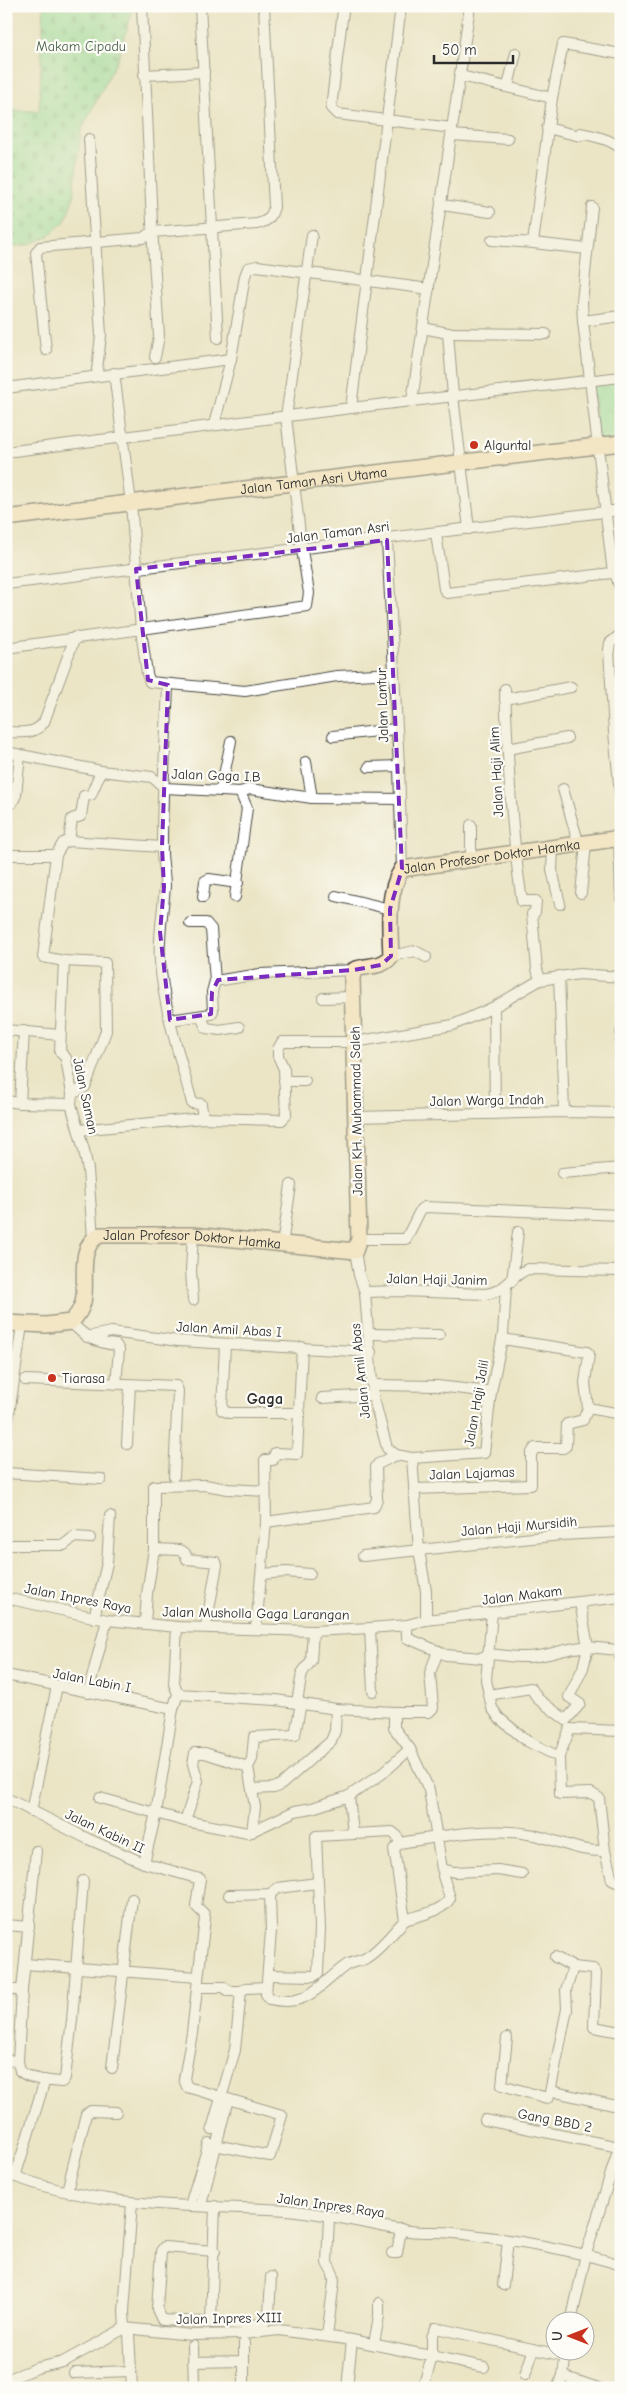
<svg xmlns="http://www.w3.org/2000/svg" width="627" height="2394" viewBox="0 0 627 2394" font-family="'Comic Neue',sans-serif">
<defs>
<pattern id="cemetery-stones" width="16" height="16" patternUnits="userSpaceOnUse" patternTransform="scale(1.25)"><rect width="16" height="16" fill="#90e1a0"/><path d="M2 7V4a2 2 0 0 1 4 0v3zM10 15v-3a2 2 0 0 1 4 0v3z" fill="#7cc18a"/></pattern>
<pattern id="park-crowns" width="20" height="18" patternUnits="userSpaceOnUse" patternTransform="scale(1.25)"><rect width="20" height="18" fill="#90e1a0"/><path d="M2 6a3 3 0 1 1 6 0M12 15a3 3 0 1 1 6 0" fill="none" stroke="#7cc18a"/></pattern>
</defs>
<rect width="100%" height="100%" fill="#fdfcf7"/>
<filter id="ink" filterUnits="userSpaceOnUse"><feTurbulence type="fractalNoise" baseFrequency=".02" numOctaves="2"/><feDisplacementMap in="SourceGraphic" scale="10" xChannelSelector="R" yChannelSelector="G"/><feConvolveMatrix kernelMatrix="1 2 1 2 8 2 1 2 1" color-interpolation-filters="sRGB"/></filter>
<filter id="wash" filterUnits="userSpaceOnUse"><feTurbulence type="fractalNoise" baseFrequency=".0096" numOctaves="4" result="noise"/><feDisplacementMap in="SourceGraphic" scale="20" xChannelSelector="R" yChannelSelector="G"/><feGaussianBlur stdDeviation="1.12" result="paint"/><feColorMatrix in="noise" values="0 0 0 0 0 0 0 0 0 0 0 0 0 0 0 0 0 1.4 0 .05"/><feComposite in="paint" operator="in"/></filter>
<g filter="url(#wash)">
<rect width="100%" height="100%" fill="#ebe5c6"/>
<!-- cemetery -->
<polygon fill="url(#cemetery-stones)" stroke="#5e8666" points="44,6 134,6 118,58 81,131 73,199 65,221 48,236 27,245 6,247 6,111 39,111"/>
<!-- park -->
<polygon fill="url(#park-crowns)" stroke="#5e8666" points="621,377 621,443 599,445 591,381"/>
</g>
<g filter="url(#ink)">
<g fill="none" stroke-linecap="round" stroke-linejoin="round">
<!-- street casing -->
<g stroke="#484742" stroke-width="12">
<g id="street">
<polyline points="142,6 153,244 159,336 155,357"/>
<polyline points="200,6 218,338"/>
<polyline points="345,6 343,11 331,108 337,114 452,128"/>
<polyline points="144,75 204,72"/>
<polyline points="461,76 552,98 533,243 587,249"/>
<polyline points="508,86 516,53"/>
<polyline points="552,98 563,44 621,54"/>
<path d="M547,128L580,136V133C595,136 609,139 621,148"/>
<polyline points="452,135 508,139"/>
<polyline points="89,139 101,335 97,370"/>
<polyline points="442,205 490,212"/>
<polyline points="592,207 582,302 583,321 612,565 621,590"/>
<polyline points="492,240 533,243"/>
<polyline points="583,321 621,316"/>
<polyline points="423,328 448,333 453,396 469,529"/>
<polyline points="448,333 546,334"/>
<path d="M46,350L36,253L40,247L143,238L152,232L257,224C268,221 271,218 274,207L264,6"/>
<polyline points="114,373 131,503 141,630 147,674 150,682 245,691 337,676 394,673"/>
<polyline points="6,388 231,359"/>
<polyline points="412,401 470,6"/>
<polyline points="351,408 401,6"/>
<polyline points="214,425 231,359 245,276 248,268 257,266 429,289"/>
<polyline points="6,452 351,408 621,377"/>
<polyline points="436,533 444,589 447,593 620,572"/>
<polyline points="387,540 399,766 402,869"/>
<polyline points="6,584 621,510"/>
<polyline points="621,634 610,643 609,650 614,732 621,804"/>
<polyline points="6,648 307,606 309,593 302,550 286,417 312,235"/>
<path d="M168,685C166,738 162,791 162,845C161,859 165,872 165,886C163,912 158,937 160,962C164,1011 180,1056 192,1103L201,1104L203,1118"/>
<path d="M505,689C508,760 511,831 522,901H536L535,912L532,914L537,969L540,980"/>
<polyline points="505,699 571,687"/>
<path d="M6,732C21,732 35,735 44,722L75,637"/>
<polyline points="333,736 395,729"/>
<polyline points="507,749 567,738"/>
<polyline points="6,752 101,771 152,777 165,788 240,792 250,789 312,798 400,799"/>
<polyline points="306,762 312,798"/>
<polyline points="369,767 399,766"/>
<polyline points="563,789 579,845"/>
<polyline points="221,790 231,741"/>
<polyline points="12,803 16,795 20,755"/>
<polyline points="471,825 471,859"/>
<polyline points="619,838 621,899"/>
<polyline points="69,841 72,819 81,816 84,796 91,795 101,771"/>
<polyline points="553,849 552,870 560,904"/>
<polyline points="6,855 56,855"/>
<polyline points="581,893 586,844"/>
<polyline points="336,896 390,909"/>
<polyline points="203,897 205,881 209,879 238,883"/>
<polyline points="235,897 247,808 240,792"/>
<polyline points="391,956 415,951 426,957"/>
<polyline points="64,961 60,1052 66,1058 72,1094 71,1104 84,1150 88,1170 93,1238"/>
<polyline points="559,976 564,1112"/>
<polyline points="215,981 260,974 354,970"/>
<polyline points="323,998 351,997"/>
<polyline points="494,1007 495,1114"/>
<polyline points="201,1016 206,1028 220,1030 239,1027"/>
<polyline points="170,1020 211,1014 213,1011 212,992 215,981 211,929 206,923 190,923"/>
<polyline points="6,1030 60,1035"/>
<polyline points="621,1032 619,1088 621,1151"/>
<polyline points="284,1081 305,1081"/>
<polyline points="72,1094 85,1087 106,1031 105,963 64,961 43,957 56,855 63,843 69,841 162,847"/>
<polyline points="6,1101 20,1103 71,1104"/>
<polyline points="20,1103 24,1031"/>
<polyline points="355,1117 564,1112 619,1113"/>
<polyline points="79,1130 203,1118 282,1120 286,1115 284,1069 278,1056 278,1049 282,1042 355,1042 453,1025 494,1007 540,980 579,974 621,977"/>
<polyline points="562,1173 621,1168"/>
<polyline points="359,1239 406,1239 421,1209 425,1207 621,1215"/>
<polyline points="282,1245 291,1185"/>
<polyline points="355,1251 359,1275 365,1292 373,1395 387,1448 396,1455 412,1458 484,1453 491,1392 503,1335 506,1287"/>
<polyline points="620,1271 621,1259"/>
<polyline points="512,1281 518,1232"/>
<path d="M365,1292L401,1291L485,1294C505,1292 511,1276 528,1269L621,1271"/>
<polyline points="193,1300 191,1270 193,1235"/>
<path d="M71,1322C84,1337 97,1343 116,1345L119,1350L116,1384"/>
<polyline points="370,1334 439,1335"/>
<polyline points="87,1337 111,1332 179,1341 371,1352"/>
<polyline points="502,1339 587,1352 589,1354 585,1383 588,1408"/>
<polyline points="225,1344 222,1410 229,1413 300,1413"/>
<polyline points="25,1380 176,1386 178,1391 174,1476"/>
<polyline points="373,1385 437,1386 491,1392"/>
<polyline points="322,1398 373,1395"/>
<polyline points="588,1408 621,1414"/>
<polyline points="6,1435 22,1325"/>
<polyline points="127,1444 130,1385"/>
<polyline points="412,1458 419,1550 426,1591 426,1620"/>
<polyline points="6,1473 101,1479"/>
<polyline points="414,1489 531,1485 531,1454 535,1448 563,1448 566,1446 567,1424 583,1420 588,1408"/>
<polyline points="266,1522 374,1507 377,1499 376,1467 378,1464 396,1455"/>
<polyline points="6,1545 64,1545 74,1537 90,1538"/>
<polyline points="154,1549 179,1550 185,1553 187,1559 216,1562 217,1565 206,1626"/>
<polyline points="363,1556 561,1535 621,1532"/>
<polyline points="262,1574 286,1572 310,1574"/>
<polyline points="6,1598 107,1620 177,1627 313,1631 370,1628 407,1625 426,1620 621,1597"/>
<polyline points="580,1602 588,1647 618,1650 621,1660"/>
<polyline points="94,1618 107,1563 110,1516"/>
<polyline points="145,1624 147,1594 154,1549 154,1486 205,1485 228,1489 265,1491"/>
<polyline points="370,1628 373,1691"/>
<polyline points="256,1629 266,1522 265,1460 273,1460 275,1453 297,1454 302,1347"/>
<path d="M438,1651L446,1655L482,1658L488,1654C504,1655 522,1659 538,1656C556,1654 570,1646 588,1647L583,1668L569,1697L580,1704L566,1720L538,1699L531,1688L488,1695"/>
<polyline points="6,1675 173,1709"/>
<polyline points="88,1693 107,1620"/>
<polyline points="178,1694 276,1700 336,1709 394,1712 429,1712 433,1708 430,1673 438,1651 407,1638 407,1625"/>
<polyline points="297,1702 302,1673 311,1661 313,1631"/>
<polyline points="394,1712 394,1728 410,1749 429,1790 442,1869 454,1872 498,1870 522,1874"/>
<polyline points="559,1756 570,1729 621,1731"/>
<polyline points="248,1767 252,1759 254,1737 295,1735 301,1703"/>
<polyline points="252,1789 274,1788 282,1784 331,1741 335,1731 336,1709"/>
<polyline points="349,1796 353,1834"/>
<polyline points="6,1798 88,1839 144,1863 200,1879 196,1906 204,1914 205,1918 192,2033 184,2079 187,2087 221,2097"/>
<polyline points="100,1798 185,1821 248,1833 295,1811 312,1808 349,1796 383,1773 410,1749"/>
<polyline points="31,1811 57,1686"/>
<polyline points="185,1821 198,1781 193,1764 195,1753 205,1753 248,1767 255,1807 252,1832"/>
<path d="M36,1851L22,1990L18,2061L20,2071C31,2080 48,2081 62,2082L65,2078L72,2020L83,1881"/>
<polyline points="605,1851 612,1880 621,1884"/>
<polyline points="144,1863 156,1813 173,1709 178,1694 174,1684 177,1627"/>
<path d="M270,1894L271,1931L266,1994L269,1999C308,2008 318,1986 345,1966C352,1961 360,1962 366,1958C381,1949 393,1932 405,1920L394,1849L400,1843C444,1836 490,1826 534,1835C559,1841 579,1852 605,1851L599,1798L591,1793L560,1794L559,1757L527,1741L499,1718L492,1708L486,1680L492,1613"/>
<polyline points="229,1895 270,1894 278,1888 317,1883"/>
<path d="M405,1920C419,1915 443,1912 450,1898L443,1876L444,1871"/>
<polyline points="6,1925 29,1927"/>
<polyline points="25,1964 198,1977"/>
<polyline points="573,1967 593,1969 596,1973 594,2027 621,2032"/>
<polyline points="268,1975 314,1976 318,1973 320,1928 316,1836 392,1832 397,1836 400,1843"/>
<polyline points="197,1987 224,1987 228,1991 241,1991 246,1988 266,1987"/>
<polyline points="6,1990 22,1990"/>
<polyline points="507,2038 502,2085 547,2098 549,2097 567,2009 566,1990 573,1967 555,1957"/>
<polyline points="6,2060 18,2061"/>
<polyline points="112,2068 132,1899"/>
<polyline points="551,2091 621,2107"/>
<polyline points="485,2120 619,2147"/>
<polyline points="6,2128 8,2125"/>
<polyline points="212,2129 235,2050 241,1991"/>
<path d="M6,2173C94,2209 193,2205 286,2210C327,2213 368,2225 409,2231C424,2233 439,2231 454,2233C511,2239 567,2248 621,2265"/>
<polyline points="15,2177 45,2080"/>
<polyline points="67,2191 86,2114 91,2111 116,2112"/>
<polyline points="190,2205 209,2143"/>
<polyline points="201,2205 228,2099 282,2115 270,2156 215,2145"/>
<polyline points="215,2251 164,2247 161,2251 157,2309 162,2320 263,2325 269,2316 271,2277"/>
<polyline points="392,2253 397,2253 401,2229"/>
<polyline points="503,2285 508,2240"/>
<polyline points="571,2322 586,2254 621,2141"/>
<polyline points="211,2323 215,2206"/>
<polyline points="125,2328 191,2335 243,2334 279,2330 352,2340 484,2367"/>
<polyline points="327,2336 334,2282 333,2274 327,2263 329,2217"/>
<polyline points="244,2343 244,2388"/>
<polyline points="374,2344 379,2316 379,2303"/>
<polyline points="193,2346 194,2388"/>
<polyline points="193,2362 244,2361"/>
<polyline points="74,2373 131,2371"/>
<polyline points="525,2375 534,2349"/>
<polyline points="563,2376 598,2388"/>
<polyline points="6,2380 37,2368 63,2362 125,2328"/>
<polyline points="132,2388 129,2334 125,2328 124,2311 132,2203"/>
<polyline points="347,2388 352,2340"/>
<polyline points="423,2388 432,2357 432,2337 436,2328 565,2356"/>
<polyline points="557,2388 563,2376 566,2352"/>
</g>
</g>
<!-- secondary casing -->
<g stroke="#484742" stroke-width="18">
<g id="secondary">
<path id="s1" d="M6,518L621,443"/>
<path id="s2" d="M6,1323L46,1325L71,1322C77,1316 81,1311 83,1302C88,1282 76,1246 100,1235H193L355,1251L359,1239L352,978L354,970C367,964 382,969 391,956C390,928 386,894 402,869L621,838"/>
</g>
</g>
<!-- street -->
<use href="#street" stroke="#fff" stroke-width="10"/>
<!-- secondary -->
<use href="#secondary" stroke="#fce6c4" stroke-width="15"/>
</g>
</g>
<!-- marked area -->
<path d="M0 0H627V2394H0ZM387,540L402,869L390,909L391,956L381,965L354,970L218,980L212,992L211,1014L170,1020L160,932L164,887L162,847L168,685L148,680L136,569Z" fill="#ebe5c6" fill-opacity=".55" fill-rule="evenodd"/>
<path fill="none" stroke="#7b2cbf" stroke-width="4" stroke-dasharray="10 6" stroke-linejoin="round" d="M387,540L402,869L390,909L391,956L381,965L354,970L218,980L212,992L211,1014L170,1020L160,932L164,887L162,847L168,685L148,680L136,569Z"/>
<!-- markers -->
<g fill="#c8321e" stroke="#fdfcf7" stroke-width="2">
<circle cx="474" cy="445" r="5"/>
<circle cx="52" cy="1378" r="5"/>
</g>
<g text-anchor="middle" stroke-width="4.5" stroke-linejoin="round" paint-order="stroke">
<!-- park labels -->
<g font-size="14" fill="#49624e" stroke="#fdfcf7">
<text x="81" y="51">Makam Cipadu</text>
</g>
<!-- poi labels -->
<g font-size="14" fill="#2b2b2b" stroke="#fdfcf7" text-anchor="start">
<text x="484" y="450">Alguntal</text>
<text x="62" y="1383">Tiarasa</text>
</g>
<!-- street labels -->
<g font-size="14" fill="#2b2b2b" stroke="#fdfcf7">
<text dy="5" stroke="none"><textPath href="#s1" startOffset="310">Jalan Taman Asri Utama</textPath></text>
<text transform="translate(338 532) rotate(-7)" y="5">Jalan Taman Asri</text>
<text transform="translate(382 705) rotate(-92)" y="5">Jalan Lantur</text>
<text transform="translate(496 772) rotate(-93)" y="5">Jalan Haji Alim</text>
<text transform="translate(216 775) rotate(2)" y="5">Jalan Gaga I.B</text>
<text dy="5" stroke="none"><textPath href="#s2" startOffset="920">Jalan Profesor Doktor Hamka</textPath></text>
<text transform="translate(86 1096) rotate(78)" y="5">Jalan Saman</text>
<text transform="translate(487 1100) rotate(-1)" y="5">Jalan Warga Indah</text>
<text transform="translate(356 1111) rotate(-91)" y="5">Jalan KH. Muhammad Saleh</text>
<text dy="5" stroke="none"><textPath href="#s2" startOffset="254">Jalan Profesor Doktor Hamka</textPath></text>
<text transform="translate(437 1279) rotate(1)" y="5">Jalan Haji Janim</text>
<text transform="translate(229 1329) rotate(3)" y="5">Jalan Amil Abas I</text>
<text transform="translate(360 1371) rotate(-96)" y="5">Jalan Amil Abas</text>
<text transform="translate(476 1403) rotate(-80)" y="5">Jalan Haji Jalil</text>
<text transform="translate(472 1473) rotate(-2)" y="5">Jalan Lajamas</text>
<text transform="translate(519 1526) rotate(-5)" y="5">Jalan Haji Mursidih</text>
<text transform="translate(522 1595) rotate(-7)" y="5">Jalan Makam</text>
<text transform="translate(78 1598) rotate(11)" y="5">Jalan Inpres Raya</text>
<text transform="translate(256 1613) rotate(1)" y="5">Jalan Musholla Gaga Larangan</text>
<text transform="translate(92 1680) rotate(11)" y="5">Jalan Labin I</text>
<text transform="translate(105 1831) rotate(25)" y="5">Jalan Kabin II</text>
<text transform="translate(555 2120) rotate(11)" y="5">Gang BBD 2</text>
<text transform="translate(331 2205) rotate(8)" y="5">Jalan Inpres Raya</text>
<text transform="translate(229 2318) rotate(-1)" y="5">Jalan Inpres XIII</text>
</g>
<!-- quarter labels -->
<g font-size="16" font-weight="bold" fill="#2b2b2b" stroke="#fdfcf7">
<text x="265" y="1404">Gaga</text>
</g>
</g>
<!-- margin -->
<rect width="627" height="2394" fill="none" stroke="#fdfcf7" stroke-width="25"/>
<!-- north arrow -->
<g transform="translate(570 2336) rotate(270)"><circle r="24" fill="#fdfcf7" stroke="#a9a8a5"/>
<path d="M0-4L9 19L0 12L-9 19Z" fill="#c8321e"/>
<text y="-8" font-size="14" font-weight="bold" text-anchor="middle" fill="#2b2b2b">U</text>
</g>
<!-- scale -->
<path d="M434 55v8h79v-8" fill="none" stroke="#2b2b2b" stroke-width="2.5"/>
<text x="442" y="55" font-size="15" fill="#2b2b2b" stroke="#fdfcf7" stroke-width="4" paint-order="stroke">50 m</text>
</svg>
